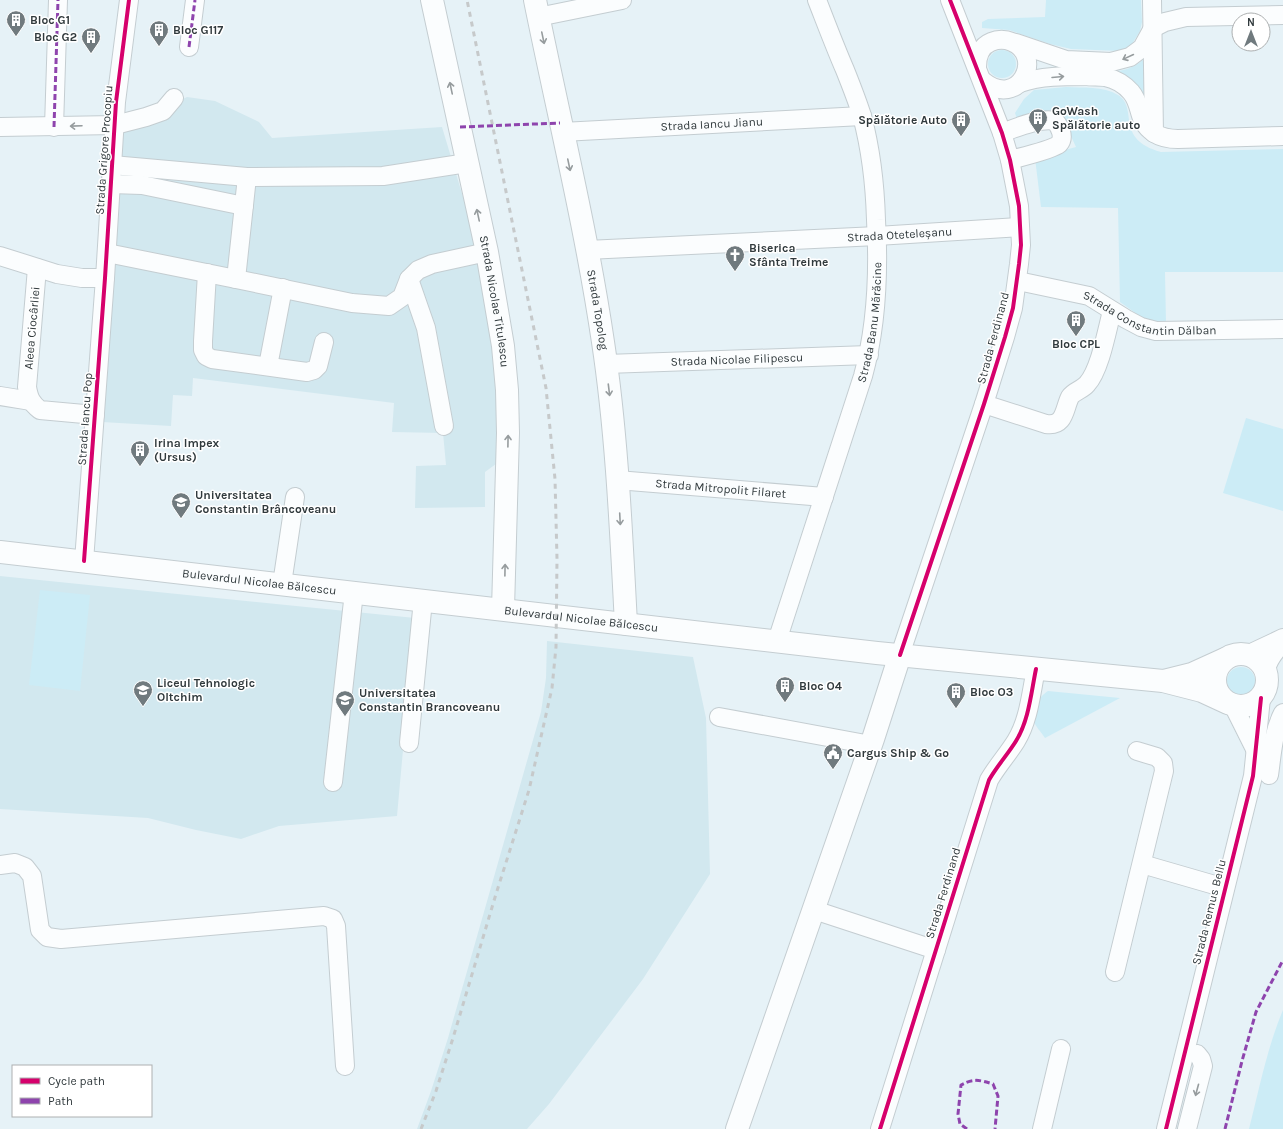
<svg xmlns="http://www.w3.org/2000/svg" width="1283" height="1129" viewBox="0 0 1283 1129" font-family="Karla,sans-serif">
<rect width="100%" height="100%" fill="#e6f2f7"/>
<!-- built -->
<g fill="#d2e8ef">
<polygon points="187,97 215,101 259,122 272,138 442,127 478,247 497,348 500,461 485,472 485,507 415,508 416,466 446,465 443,433 392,432 394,403 193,378 192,396 173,395 171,426 102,422 121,129"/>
<polygon points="0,576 415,618 397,816 279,826 241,839 196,830 148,818 0,809"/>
<polygon points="547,641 693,657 706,718 710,874 643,979 549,1104 527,1129 417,1129 431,1091 448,1038 541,712 546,678"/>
</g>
<!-- green -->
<g fill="#ccecf6">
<polygon points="1046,0 1141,0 1142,22 1140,31 1132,44 1126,48 1120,51 1071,49 1050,44 1009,30 982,28 982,22 988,19 1045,17"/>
<circle cx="1002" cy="64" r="14"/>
<path d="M1144,59L1145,100C1139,83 1128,77 1111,72C1125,70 1134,68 1144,59Z"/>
<path d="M1066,87C1083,88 1103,86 1118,95C1139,108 1114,139 1161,152L1283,149V272H1165L1166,323L1148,322L1120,302L1118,208L1041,207L1035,158L1076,147L1058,108L1017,119L1015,113L1024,99L1034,90Z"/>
<polygon points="1246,418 1283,429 1283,511 1223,493"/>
<polygon points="40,590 90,595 80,691 29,685"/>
<circle cx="1241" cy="681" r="14"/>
<path d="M1048,691L1120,698L1045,738C1042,733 1034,725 1033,719C1031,709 1040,696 1048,691Z"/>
<path d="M1283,1010V1129H1249C1259,1090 1267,1048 1283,1010Z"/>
</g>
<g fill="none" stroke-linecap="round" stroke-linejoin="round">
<!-- minor casing -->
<g stroke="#c4cdd1" stroke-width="20">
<g id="minor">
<path d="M1152,0L1154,133C1162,138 1169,139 1178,139L1283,136"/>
<polyline points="538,17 622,0"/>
<polyline points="1016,43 1066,60 1111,62 1130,57 1142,48 1153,28 1165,22 1186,17 1283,15"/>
<polyline points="189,47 195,0"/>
<path d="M977,67C977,56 981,46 991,42C998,39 1005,39 1012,42C1045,56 1019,110 983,81"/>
<path d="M1020,83C1041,76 1064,76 1086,76C1092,77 1099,76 1105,77C1115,79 1124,84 1131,92C1143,106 1136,121 1154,133"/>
<polyline points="0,127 115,125 146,117 163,111 174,98"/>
<polyline points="54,127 58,0"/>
<path id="s1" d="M562,132L862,116"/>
<path d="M1002,133C1015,128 1041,117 1055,121C1060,127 1065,137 1059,144C1052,150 1021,157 1010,160"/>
<polyline points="112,165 247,177 383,176 467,163"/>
<polyline points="247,177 236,279 352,303 389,306 402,297 409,279 418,270 432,264 487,252"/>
<polyline points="111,184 142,185 244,206"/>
<path id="s2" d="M587,250L877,236L1020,227"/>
<polyline points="107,253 236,279"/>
<polyline points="0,256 57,274 82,278 105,278"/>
<path d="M37,268L27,387C29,398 31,403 40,410L95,415"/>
<polyline points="207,273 203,341 203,350 206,356 212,359 307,372 314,370 318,366 324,342"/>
<polyline points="409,279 426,328 444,426"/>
<path id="s3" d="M1018,281L1089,296L1126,319L1141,327L1156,331L1283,329"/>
<path id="s4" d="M606,364L869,355"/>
<polyline points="268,366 283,288"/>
<polyline points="0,396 31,401"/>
<path d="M984,404L1046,424C1065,427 1064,409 1070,397C1074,391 1082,390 1087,384C1100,370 1107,330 1112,311"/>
<path id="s5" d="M617,480L824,497"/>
<polyline points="84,561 105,278 116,102 129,0"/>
<polyline points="282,584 295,497"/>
<path id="s6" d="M777,641L863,376C877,325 879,273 876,220C875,185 871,150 862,116C857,100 851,85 845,70C835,47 826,23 817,0"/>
<polyline points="900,655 984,404 1005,337 1013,308 1019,264 1021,245 1019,206 1010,160 1002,133 950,0"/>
<polyline points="1247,655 1283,638"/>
<path d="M1266,670C1268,659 1275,651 1283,643"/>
<polyline points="1233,705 1256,751"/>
<polyline points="719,717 871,745"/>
<polyline points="409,743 423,600"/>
<path d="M1269,775C1272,754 1273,732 1283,713"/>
<polyline points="333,782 354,592"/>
<polyline points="1142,864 1225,888"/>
<polyline points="0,865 15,863 25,867 32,876 40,930 47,937 61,939 324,916 333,919 336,926 345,1066"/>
<polyline points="814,910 936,950"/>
<polyline points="1115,972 1164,771 1163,763 1157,757 1137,751"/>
<path d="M880,1129L989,780C997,766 1008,754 1016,741C1029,720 1031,693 1036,669"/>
<polyline points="1042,1129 1061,1049"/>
<polyline points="1166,1129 1253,776 1261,698"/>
<polyline points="1187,1129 1203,1066 1201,1059 1197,1054"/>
</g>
</g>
<!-- major casing -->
<g stroke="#c4cdd1" stroke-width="24">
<g id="major">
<path id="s7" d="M432,0L487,252L503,346L507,390L508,433L503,609"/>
<path id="s8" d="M535,0C558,114 586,227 603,342C617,435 621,530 626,624"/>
<path id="s9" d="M0,552L877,653L1163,681L1202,691L1228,703"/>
<circle cx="1241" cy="680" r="26"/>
<polyline points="1164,681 1192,674 1225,659"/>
<polyline points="737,1129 873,739 900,655"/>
</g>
</g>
<!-- minor -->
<use href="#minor" stroke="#fbfdfe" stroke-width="18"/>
<!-- major -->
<use href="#major" stroke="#fbfdfe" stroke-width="22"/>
<!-- rail -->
<polyline stroke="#c6c9ca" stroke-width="3" stroke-dasharray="5 5" stroke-linecap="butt" points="421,1129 436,1091 453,1038 496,894 529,790 552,688 556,647 557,559 555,479 546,388 467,0"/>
<!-- quiet -->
<g stroke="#8e44ad" stroke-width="3" stroke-dasharray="6 3" stroke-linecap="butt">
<polyline points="189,47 195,0"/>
<polyline points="54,127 58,0"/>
<polyline points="460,127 560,123"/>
<path d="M967,1129L960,1124L958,1114L961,1085C974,1078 979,1080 993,1084L998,1096L995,1129"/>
<polyline points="1225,1129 1242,1061 1256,1012 1283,960"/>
</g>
<!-- cycleway casing -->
<g stroke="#fff" stroke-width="6">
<g id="cycleway">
<polyline points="84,561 105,278 116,102 129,0"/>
<polyline points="900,655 984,404 1005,337 1013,308 1019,264 1021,245 1019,206 1010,160 1002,133 950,0"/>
<path d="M880,1129L989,780C997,766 1008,754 1016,741C1029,720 1031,693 1036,669"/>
<polyline points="1166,1129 1253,776 1261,698"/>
</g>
</g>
<!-- cycleway -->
<use href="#cycleway" stroke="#d6006c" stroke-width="4"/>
</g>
<!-- one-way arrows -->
<defs><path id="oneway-shaft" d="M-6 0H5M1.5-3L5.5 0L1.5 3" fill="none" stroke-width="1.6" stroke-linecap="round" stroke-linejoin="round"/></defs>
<g stroke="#969c9e">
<use href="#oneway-shaft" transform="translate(543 38) rotate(78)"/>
<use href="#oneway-shaft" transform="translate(1128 57) rotate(155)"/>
<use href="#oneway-shaft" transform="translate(1058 77) rotate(-5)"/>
<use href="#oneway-shaft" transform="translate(451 88) rotate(-102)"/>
<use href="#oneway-shaft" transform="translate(76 126) rotate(178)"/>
<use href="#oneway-shaft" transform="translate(569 165) rotate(78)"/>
<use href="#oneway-shaft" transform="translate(478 215) rotate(-102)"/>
<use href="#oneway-shaft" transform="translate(609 390) rotate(83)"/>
<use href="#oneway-shaft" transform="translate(508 441) rotate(-89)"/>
<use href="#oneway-shaft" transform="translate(620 519) rotate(87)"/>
<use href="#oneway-shaft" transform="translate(505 570) rotate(-89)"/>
<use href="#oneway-shaft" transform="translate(1197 1090) rotate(105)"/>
</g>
<!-- icons -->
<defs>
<g id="building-pin" transform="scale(1)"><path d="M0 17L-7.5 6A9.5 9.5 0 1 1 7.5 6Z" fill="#707a7e" stroke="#fff"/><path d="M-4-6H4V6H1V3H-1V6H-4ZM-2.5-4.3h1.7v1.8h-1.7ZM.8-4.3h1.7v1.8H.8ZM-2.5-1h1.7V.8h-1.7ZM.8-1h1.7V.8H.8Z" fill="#fff"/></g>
<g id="church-pin" transform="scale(1)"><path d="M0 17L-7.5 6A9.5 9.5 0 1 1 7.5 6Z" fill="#707a7e" stroke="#fff"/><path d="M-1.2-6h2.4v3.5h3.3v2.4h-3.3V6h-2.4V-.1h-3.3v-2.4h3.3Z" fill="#fff"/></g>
<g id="school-pin" transform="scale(1)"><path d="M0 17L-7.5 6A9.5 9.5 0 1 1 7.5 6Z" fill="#707a7e" stroke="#fff"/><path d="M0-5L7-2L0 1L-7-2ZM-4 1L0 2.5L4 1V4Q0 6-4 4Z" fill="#fff"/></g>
<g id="university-pin" transform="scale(1)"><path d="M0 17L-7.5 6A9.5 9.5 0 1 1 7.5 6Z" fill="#707a7e" stroke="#fff"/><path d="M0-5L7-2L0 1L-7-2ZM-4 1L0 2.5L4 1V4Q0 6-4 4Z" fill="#fff"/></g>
<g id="civic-pin" transform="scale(1)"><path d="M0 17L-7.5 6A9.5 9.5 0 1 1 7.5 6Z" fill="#707a7e" stroke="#fff"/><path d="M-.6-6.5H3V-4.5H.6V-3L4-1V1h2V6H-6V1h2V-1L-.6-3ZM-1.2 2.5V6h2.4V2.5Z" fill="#fff"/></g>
</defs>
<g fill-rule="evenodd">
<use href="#building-pin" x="16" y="20"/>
<use href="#building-pin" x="159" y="30"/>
<use href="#building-pin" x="91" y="37"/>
<use href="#building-pin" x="1038" y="118"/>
<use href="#building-pin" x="961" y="120"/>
<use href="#church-pin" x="735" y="255"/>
<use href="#building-pin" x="1076" y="320"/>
<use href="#building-pin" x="140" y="450"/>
<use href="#school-pin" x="181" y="502"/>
<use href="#building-pin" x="785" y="686"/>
<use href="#school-pin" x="143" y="690"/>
<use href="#building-pin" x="956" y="692"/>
<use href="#university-pin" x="345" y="700"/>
<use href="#civic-pin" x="833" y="753"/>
</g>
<g text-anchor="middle" stroke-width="3" stroke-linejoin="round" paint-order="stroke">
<!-- poi labels -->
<g font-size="12" font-weight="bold" fill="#313a3d" stroke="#fff" text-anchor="start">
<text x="30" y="24">Bloc G1</text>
<text x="173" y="34">Bloc G117</text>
<text x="77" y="41" text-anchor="end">Bloc G2</text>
<text x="1052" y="115">GoWash<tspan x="1052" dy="14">Spălătorie auto</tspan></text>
<text x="947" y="124" text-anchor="end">Spălătorie Auto</text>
<text x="749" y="252">Biserica<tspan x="749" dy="14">Sfânta Treime</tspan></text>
<text x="1076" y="348" text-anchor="middle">Bloc CPL</text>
<text x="154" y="447">Irina Impex<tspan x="154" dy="14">(Ursus)</tspan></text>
<text x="195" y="499">Universitatea<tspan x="195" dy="14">Constantin Brâncoveanu</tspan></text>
<text x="157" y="687">Liceul Tehnologic<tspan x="157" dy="14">Oltchim</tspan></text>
<text x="799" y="690">Bloc O4</text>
<text x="970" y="696">Bloc O3</text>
<text x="359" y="697">Universitatea<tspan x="359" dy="14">Constantin Brancoveanu</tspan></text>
<text x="847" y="757">Cargus Ship &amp; Go</text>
</g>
<!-- street labels -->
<g font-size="12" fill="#313a3d" stroke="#fff">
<text dy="4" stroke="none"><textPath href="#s1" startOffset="150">Strada Iancu Jianu</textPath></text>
<text transform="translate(104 150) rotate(-86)" y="4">Strada Grigore Procopiu</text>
<text dy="4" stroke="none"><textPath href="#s2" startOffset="313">Strada Oteteleșanu</textPath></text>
<text dy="4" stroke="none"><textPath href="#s7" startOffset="308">Strada Nicolae Titulescu</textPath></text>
<text dy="4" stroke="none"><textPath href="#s8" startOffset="316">Strada Topolog</textPath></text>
<text dy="4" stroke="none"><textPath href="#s3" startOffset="138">Strada Constantin Dălban</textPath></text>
<text dy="4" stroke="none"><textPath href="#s6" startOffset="333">Strada Banu Mărăcine</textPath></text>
<text transform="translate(32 328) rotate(-85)" y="4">Aleea Ciocârliei</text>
<text transform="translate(993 338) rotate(-75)" y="4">Strada Ferdinand</text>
<text dy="4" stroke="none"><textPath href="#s4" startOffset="131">Strada Nicolae Filipescu</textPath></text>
<text transform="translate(85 419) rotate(-86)" y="4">Strada Iancu Pop</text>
<text dy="4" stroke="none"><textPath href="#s5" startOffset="104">Strada Mitropolit Filaret</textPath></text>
<text dy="4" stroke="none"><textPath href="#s9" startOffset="261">Bulevardul Nicolae Bălcescu</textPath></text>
<text dy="4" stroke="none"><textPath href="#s9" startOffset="585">Bulevardul Nicolae Bălcescu</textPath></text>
<text transform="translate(943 893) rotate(-73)" y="4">Strada Ferdinand</text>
<text transform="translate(1209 912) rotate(-76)" y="4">Strada Remus Bellu</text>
</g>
</g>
<!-- legend -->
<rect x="12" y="1065" width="140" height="52" fill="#ffffff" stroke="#adb0b1"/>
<rect x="20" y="1078" width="20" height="6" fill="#d6006c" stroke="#adb0b1"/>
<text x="48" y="1085" font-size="12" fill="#313a3d">Cycle path</text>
<rect x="20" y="1098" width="20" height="6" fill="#8e44ad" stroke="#adb0b1"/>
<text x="48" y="1105" font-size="12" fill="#313a3d">Path</text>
<!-- north arrow -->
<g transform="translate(1251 32)"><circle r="19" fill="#ffffff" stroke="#adb0b1"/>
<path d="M0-3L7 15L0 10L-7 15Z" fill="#707a7e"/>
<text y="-6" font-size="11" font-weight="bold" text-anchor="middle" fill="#313a3d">N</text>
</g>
</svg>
